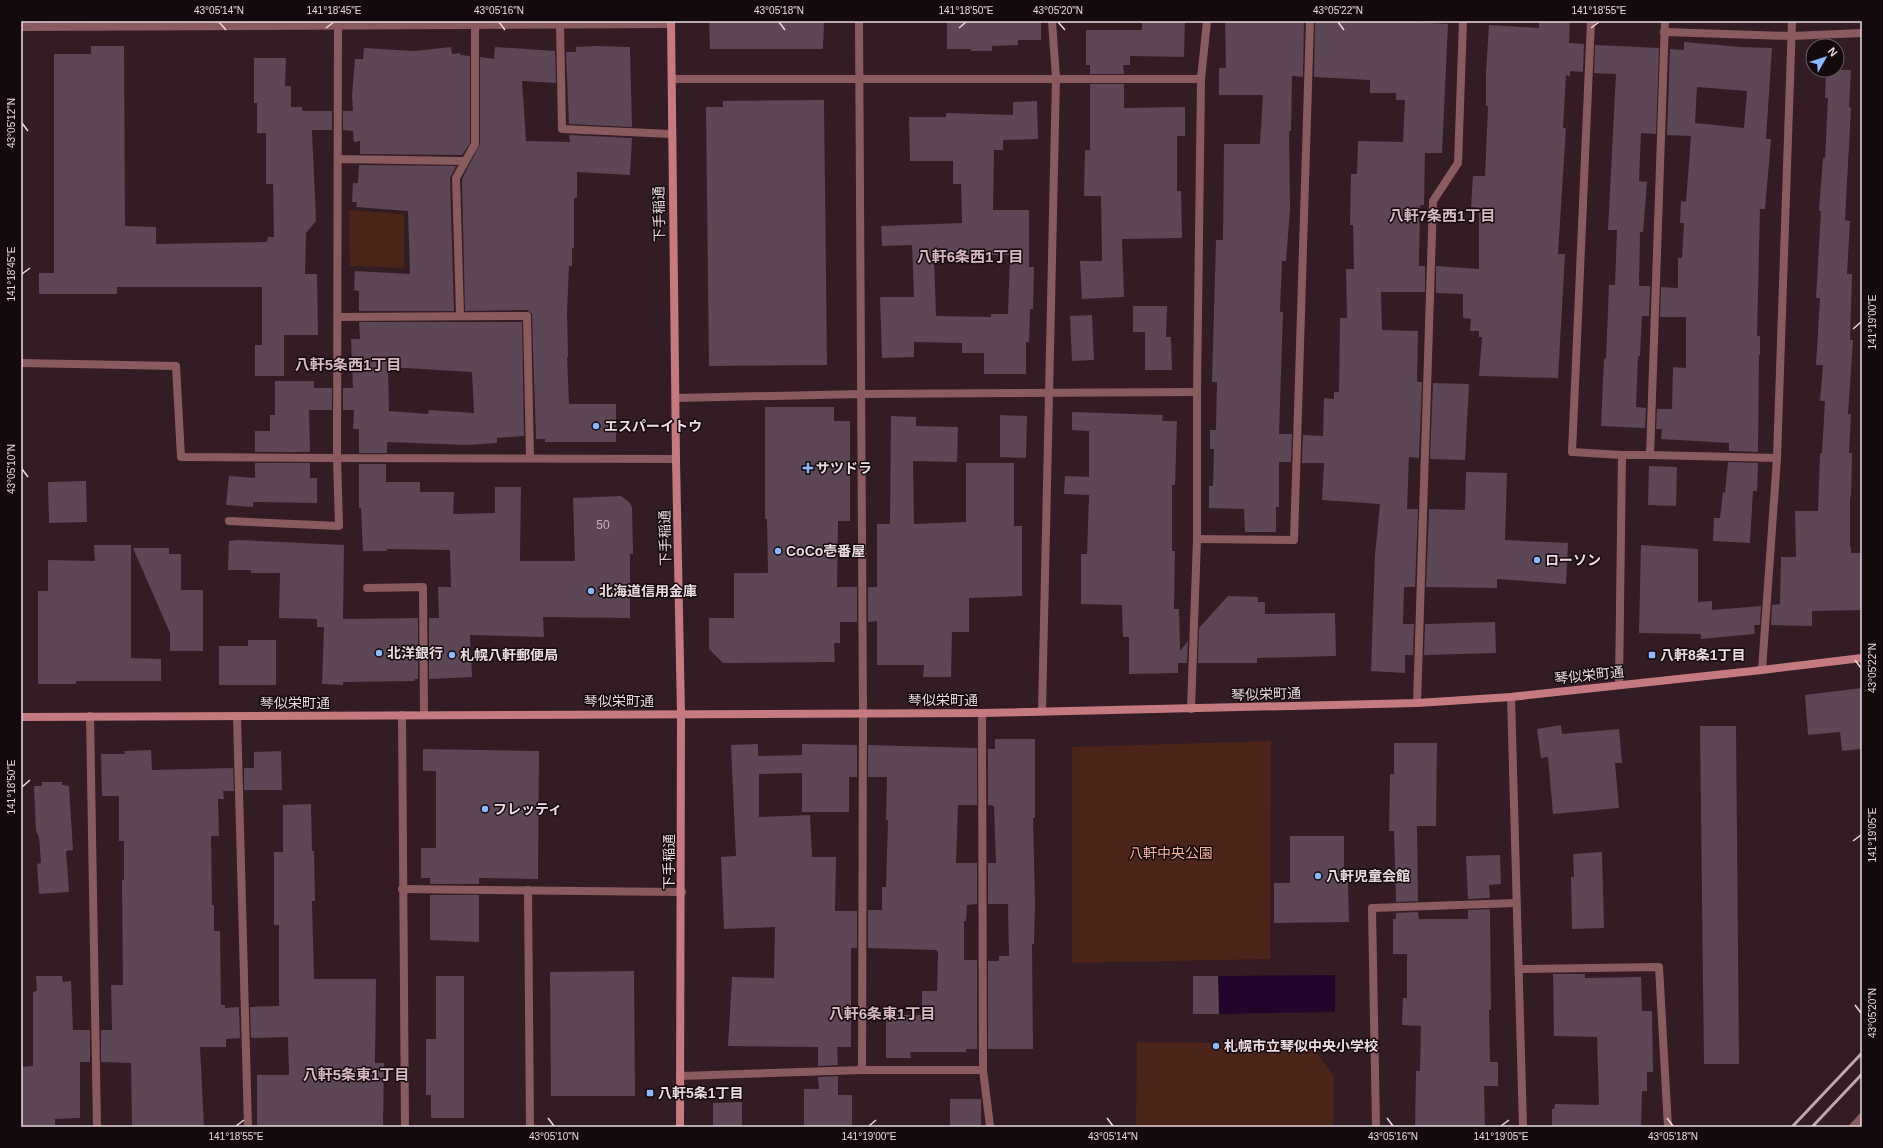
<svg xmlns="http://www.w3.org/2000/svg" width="1883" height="1148" viewBox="0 0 1883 1148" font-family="Helvetica,'Noto Sans JP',sans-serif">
<rect width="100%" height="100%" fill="#331c24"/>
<!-- green -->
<g fill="#4b241a">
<polygon points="349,210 404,214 404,268 350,266"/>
<polygon points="1271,741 1270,959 1072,963 1072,747"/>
<polygon points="1137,1042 1310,1044 1334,1076 1333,1127 1136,1127"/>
</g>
<!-- water -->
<polygon fill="#22052a" points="1335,975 1335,1012 1219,1014 1218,976"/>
<!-- building -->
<g fill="#5d4656" fill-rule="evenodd">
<polygon points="709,21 824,21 823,49 710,49"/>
<polygon points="947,21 1041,21 1041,40 1018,40 1018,45 992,46 992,51 971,51 971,49 947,49"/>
<polygon points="1142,21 1185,21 1184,57 1130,56 1130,65 1123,65 1124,74 1090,74 1090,65 1086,65 1086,30 1142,30"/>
<polygon points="1225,21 1304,21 1303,77 1292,76 1291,131 1289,131 1290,210 1286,261 1282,261 1280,312 1283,312 1279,434 1292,434 1291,462 1279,462 1279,507 1276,507 1276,532 1245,532 1244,509 1209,508 1209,486 1213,486 1214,449 1210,449 1210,430 1216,430 1217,382 1212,382 1216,240 1223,240 1224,144 1260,144 1263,95 1219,95 1219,68 1226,68"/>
<polygon points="1315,21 1386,21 1448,24 1442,153 1425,153 1424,205 1420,205 1419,262 1419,266 1425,266 1425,292 1381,292 1382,330 1418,331 1417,382 1422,382 1419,458 1409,457 1407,509 1418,509 1415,587 1404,587 1403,624 1414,624 1413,655 1405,655 1405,673 1371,671 1375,555 1380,504 1322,500 1324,463 1302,463 1303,435 1323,436 1324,398 1334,399 1334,392 1339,392 1340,318 1347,318 1346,269 1354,269 1353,225 1350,225 1351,174 1357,174 1358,141 1403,142 1405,100 1396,100 1396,93 1370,93 1370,80 1314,77"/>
<polygon points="1539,21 1570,21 1569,43 1584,44 1583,72 1570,71 1570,76 1566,75 1563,128 1566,128 1558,254 1565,254 1558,378 1479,376 1482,337 1479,337 1479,331 1470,331 1471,319 1463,318 1463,294 1436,293 1436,266 1479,269 1479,208 1471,207 1473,176 1485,176 1488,106 1486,106 1486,72 1489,25 1539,28"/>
<path d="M1684,42L1741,47L1772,48L1766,139H1771L1765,209H1760L1757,336H1760V355H1759L1758,452L1729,451V443L1661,439L1662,429H1656L1657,409H1672L1673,367L1686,368V317H1660L1661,287L1678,288V258H1682L1684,223H1680L1681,201L1686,202L1691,136L1667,135L1670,49L1684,50ZM1697,87L1747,91L1744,128L1695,123Z"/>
<polygon points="1595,45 1659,48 1656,134 1641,133 1639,181 1647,182 1643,232 1640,232 1639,286 1650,286 1649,316 1642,316 1640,356 1638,356 1636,407 1646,408 1645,428 1601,426 1604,358 1606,359 1609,285 1615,285 1617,230 1608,230 1616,74 1594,73"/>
<polygon points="91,46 124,46 125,226 156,227 156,244 267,242 268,237 274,237 273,184 266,184 266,133 257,133 257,103 254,103 254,58 286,58 285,86 291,86 291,107 302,107 302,111 332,111 332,130 312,130 316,221 306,233 305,274 317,274 318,335 284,335 284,376 255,376 255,345 262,345 262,287 117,287 117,294 39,294 39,273 54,273 54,54 91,54"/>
<polygon points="596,46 630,47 632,127 569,124 566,52 576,52 576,47"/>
<polygon points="451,47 452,54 460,53 460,55 470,56 470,143 462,155 360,154 360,141 354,142 353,131 343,130 343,111 353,111 352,95 355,59 363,59 364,48 415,51"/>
<polygon points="495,47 555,51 556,83 522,81 526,141 570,142 569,135 632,138 630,175 577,172 577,198 574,198 574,248 572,248 572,266 569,266 567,313 568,357 567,357 569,404 616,404 616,442 545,442 545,439 536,439 532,314 527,310 465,311 462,179 480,144 480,57 494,59"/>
<polygon points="1826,70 1851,70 1849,107 1851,108 1845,220 1850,221 1847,274 1852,274 1850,340 1853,340 1848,414 1851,414 1849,453 1852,453 1851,497 1850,497 1850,547 1851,547 1851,553 1862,553 1862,610 1812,611 1812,626 1771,625 1772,605 1780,604 1781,557 1796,557 1795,511 1818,511 1820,453 1822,453 1825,401 1820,401 1823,365 1816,365 1820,298 1816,298 1821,211 1819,211 1823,158 1825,158 1828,98 1825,98"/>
<polygon points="1090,84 1124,84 1124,108 1185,107 1185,136 1177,136 1177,191 1181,191 1182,238 1122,239 1124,297 1082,299 1080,261 1102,261 1101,196 1084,196 1085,150 1090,150"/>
<polygon points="824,100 827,365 709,366 706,107 723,107 723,101"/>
<path d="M1037,101L1038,139L1003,140V150H994L993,210H1029V267H1034L1033,309H1030L1029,342H1026V374H984V353H962V343L914,342V357L882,358L880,297H914L912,245L882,246L881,226L962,223L961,184H953V161H910L909,117H946V113L1013,115V102ZM934,255H1010L1008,314H991V317L936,316Z"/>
<polygon points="359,165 456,166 450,178 454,311 359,311 359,291 354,290 355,271 410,274 408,211 356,207 357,202 352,202 353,183 358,183"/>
<polygon points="1133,306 1167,306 1166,337 1171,337 1172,370 1145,370 1145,332 1133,332"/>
<polygon points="1092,315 1094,360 1072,361 1070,316"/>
<path d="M359,322H522L524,436L497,438V443L467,445L387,442V453H359V429H353L354,410H343V388H353L351,339H360ZM388,367L472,372L474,413L429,410L428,414L389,411Z"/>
<polygon points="275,381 314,381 314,388 332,388 332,410 309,410 310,452 255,452 255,431 270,431 270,415 275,415"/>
<polygon points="1433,383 1469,384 1465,460 1430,459"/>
<polygon points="765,407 834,407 834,421 850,421 850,521 838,521 837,587 857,587 857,622 840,622 840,643 834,643 835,662 723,663 709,649 709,618 734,618 734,573 768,573 767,519 765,519"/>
<polygon points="1072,412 1163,415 1162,421 1177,421 1175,485 1172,485 1172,551 1175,551 1174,609 1179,609 1180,651 1188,641 1187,663 1178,663 1178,673 1129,674 1129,637 1123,637 1122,605 1081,604 1081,554 1087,554 1089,495 1064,494 1065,476 1089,477 1089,431 1072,430"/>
<polygon points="1000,415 1027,416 1026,458 1000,457"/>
<polygon points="891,416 916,417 916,426 958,427 957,462 913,461 914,524 966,522 966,463 1014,463 1014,526 1022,526 1022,596 969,598 969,632 952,632 951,677 923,677 924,665 877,665 877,621 868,622 868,587 877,587 877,524 890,524"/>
<polygon points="1728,462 1758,463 1757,491 1753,491 1750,543 1713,541 1714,518 1720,518 1723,492 1725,493"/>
<polygon points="255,463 310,463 310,478 317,478 317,503 253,502 253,507 226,505 229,476 255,478"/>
<polygon points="359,464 386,464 386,482 420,482 420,492 454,492 453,514 495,513 495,487 521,487 520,561 575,561 573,498 621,496 629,502 632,507 633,554 630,554 630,618 543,617 544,637 470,635 472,677 429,679 429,618 439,618 438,587 451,587 450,550 387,549 387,551 363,551 361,508 359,508"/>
<polygon points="1649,466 1677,467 1676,506 1648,505"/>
<polygon points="1466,472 1507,473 1505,540 1568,543 1566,584 1497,579 1497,588 1426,587 1429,509 1465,510"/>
<polygon points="86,481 87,522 49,523 48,482"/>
<polygon points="239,540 344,545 343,619 418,618 418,679 415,679 415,681 343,682 343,685 322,684 324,627 317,627 317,619 279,618 280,573 251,573 251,570 228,570 229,541"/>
<polygon points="94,545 131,545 131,658 161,659 161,681 76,681 76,684 38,684 38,591 48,591 48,560 95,561"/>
<polygon points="1641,545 1698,549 1698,602 1712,601 1712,610 1761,606 1760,625 1754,625 1755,634 1701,639 1701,634 1639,633"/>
<polygon points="133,548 169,548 169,554 181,554 181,590 203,590 203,651 170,651 170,633"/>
<polygon points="1228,596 1258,597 1258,602 1265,602 1265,614 1335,613 1336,656 1257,658 1257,663 1198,663 1199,628"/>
<polygon points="1495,622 1496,653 1424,655 1425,624"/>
<polygon points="248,640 276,640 276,685 219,685 219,646 248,646"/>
<polygon points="1862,688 1862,749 1842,751 1840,732 1808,735 1805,695"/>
<polygon points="1561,725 1562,734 1619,729 1622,763 1615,763 1619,808 1553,814 1548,757 1541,758 1537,729"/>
<polygon points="1700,726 1736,726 1739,1064 1704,1064"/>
<polygon points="995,739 1035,739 1035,818 1033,818 1035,903 1034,944 1032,944 1033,1049 988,1049 988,961 999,961 999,956 1009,956 1008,904 988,904 988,863 996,863 994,806 988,805 988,749 995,749"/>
<polygon points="1394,743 1437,743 1436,826 1417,826 1418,901 1396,902 1394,831 1389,831 1390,774 1394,774"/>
<polygon points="758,744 758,756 802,755 802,744 857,745 857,777 849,777 849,812 802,812 802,773 759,774 759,817 810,815 812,857 836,857 835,911 857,911 857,948 851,948 851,1047 837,1047 838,1065 818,1066 818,1047 728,1046 732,977 774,978 775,927 724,929 721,857 736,856 731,745"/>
<polygon points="868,745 977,748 977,805 958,805 956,863 977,863 977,904 967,905 966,921 964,921 964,960 977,960 977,1049 966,1049 966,1052 910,1052 911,1058 886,1058 886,1015 922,1015 922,991 937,991 938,952 936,950 868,948 868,910 882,910 882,887 886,887 888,820 886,820 887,777 868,777"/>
<polygon points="423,749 539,751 538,879 479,878 479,884 430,884 430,878 421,878 421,848 436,848 436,771 423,771"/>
<polygon points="151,750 152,770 233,768 234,791 223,791 224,799 218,799 219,836 211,836 212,905 214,905 214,931 220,931 221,1005 225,1005 225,1008 239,1007 240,1038 226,1039 226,1047 200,1047 204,1127 132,1127 131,1063 101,1062 101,1030 112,1030 111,985 123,985 122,880 124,880 124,841 119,841 119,796 102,796 101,754 125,754 124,751"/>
<polygon points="281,751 282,790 244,790 244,768 254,768 254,752"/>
<polygon points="42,782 62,782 62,785 69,786 73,850 66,851 69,892 39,894 37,864 41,863 39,837 36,831 34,786 42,786"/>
<polygon points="311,804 312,851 314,851 315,901 312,901 314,979 376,979 375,1063 384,1063 383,1127 257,1127 257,1075 289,1075 288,1037 251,1038 250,1007 279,1006 279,925 274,925 274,852 283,852 283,805"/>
<polygon points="1290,836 1344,836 1344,881 1348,882 1349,922 1274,923 1274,883 1290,883"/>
<polygon points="1602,852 1604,928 1572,929 1571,877 1574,877 1573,854"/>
<polygon points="1500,855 1501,884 1489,885 1490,898 1468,899 1466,856"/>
<polygon points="430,895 479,895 479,942 430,940"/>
<polygon points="1490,909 1491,1010 1489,1010 1490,1062 1498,1062 1498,1086 1484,1086 1485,1127 1415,1127 1416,1071 1420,1071 1421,1026 1402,1025 1403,998 1407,998 1407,954 1393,954 1393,919 1396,919 1396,913 1418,912 1419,919 1468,919 1468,910"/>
<polygon points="634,971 635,1096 551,1096 550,972"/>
<polygon points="1553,974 1585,974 1585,978 1641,977 1642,1011 1652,1011 1653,1072 1647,1072 1647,1091 1642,1091 1641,1127 1552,1127 1552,1109 1554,1109 1555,1104 1599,1105 1597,1037 1554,1036"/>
<polygon points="36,976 62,976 63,982 71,981 73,1030 90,1030 90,1062 80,1062 80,1118 55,1119 55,1125 21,1125 21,1067 33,1066 33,992 37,991"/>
<polygon points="436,976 464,976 464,1118 431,1118 431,1095 426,1095 426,1039 436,1039"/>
<polygon points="1193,976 1218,976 1219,1014 1193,1014"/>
<polygon points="838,1076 838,1095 852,1095 852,1127 804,1127 804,1089 819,1089 818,1077"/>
<rect x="950" y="1099" width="31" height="28"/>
<polygon points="742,1102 742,1127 713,1127 713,1103"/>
</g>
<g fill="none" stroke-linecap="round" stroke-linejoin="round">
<!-- service -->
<polyline stroke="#8a5b5e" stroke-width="8" points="367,588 423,587 424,715"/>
<!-- minor -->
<g stroke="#8a5b5e" stroke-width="8">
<polyline points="338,21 337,458 676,459"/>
<polyline points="859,21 863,713 862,1070"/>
<polyline points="1591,21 1572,452 1622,455 1619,685"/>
<polyline points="560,24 562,129 671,134"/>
<polyline points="21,27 671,24"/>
<polyline points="1664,32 1791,36 1862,33"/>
<polyline points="672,79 1201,79"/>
<polyline points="338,159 465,161"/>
<polyline points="460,315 456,178 475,144 475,24"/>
<polyline points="338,317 527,316 530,458"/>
<polyline points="21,363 176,366 181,457 337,458 339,526 229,521"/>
<polyline points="676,398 861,394 1197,392"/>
<polyline points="1622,455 1650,455 1665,21"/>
<polyline points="1650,455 1777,458"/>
<polyline points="1197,539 1294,540 1310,21"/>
<polyline points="1762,670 1777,458 1792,21"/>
<polyline points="1511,697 1523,1127"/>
<polyline points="1417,703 1433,201 1458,163 1463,21"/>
<polyline points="1191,709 1197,539 1197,392 1201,79 1207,21"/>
<polyline points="1042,711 1056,78 1052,21"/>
<polyline points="982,713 983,1070 990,1126"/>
<polyline points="402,715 405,1127"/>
<polyline points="90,716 97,1127"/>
<polyline points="237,716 248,1127"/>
<polyline points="402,889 682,892"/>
<polyline points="528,890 530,1127"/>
<polyline points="1519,969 1659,967 1668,1127"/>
<polyline points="680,1076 862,1070 983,1070"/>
<polyline points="1376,1127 1372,908 1516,903"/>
<polyline points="1853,1127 1862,1117"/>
</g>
<!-- secondary -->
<g stroke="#c47a7f" stroke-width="8">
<polyline points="671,21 676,459 681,714 680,1127"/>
<polyline points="21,717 982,713 1417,703 1511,697 1762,670 1862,658"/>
</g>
<!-- rail -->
<g stroke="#bba9af" stroke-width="3">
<polyline points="1792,1127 1862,1053"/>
<polyline points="1812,1127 1862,1074"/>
</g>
</g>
<!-- ticks -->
<path fill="none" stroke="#ebdae0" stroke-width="1.5" d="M219,22L226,30M499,22L505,30M779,22L785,30M1058,22L1065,30M1338,22L1344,30M326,28L334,22M959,28L966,22M1591,28L1599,22M22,123L28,131M22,274L30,268M1853,329L1861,322M22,469L28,477M1855,660L1861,668M22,787L30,780M1853,841L1861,835M1855,1005L1861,1013M548,1118L554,1126M1107,1118L1113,1126M1387,1118L1393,1126M1667,1118L1673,1126M236,1126L244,1120M869,1126L876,1120M1501,1126L1509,1120"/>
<!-- markers -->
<g fill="#8db9fc" stroke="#140a0d" stroke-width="1.5">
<circle cx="596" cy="426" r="4"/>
<path d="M806 462h4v4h4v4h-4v4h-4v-4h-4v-4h4z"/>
<circle cx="778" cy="551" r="4"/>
<circle cx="1537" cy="560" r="4"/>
<circle cx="591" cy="591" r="4"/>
<circle cx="379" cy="653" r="4"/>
<circle cx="452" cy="655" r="4"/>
<rect x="1648" y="651" width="8" height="8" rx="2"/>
<circle cx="485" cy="809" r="4"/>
<circle cx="1318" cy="876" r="4"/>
<circle cx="1216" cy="1046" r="4"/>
<rect x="646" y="1089" width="8" height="8" rx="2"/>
</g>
<g text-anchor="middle" stroke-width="3" stroke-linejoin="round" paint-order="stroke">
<!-- number labels -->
<g font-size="12" fill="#c8b5be">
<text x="603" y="529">50</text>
</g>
<!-- street labels -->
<g font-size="14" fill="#ebdae0" stroke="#140a0d">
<text transform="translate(659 214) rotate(-91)" y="5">下手稲通</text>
<text transform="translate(665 538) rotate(-91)" y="5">下手稲通</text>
<text transform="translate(1589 675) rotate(-6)" y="5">琴似栄町通</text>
<text transform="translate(1266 694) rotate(-2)" y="5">琴似栄町通</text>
<text x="943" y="705">琴似栄町通</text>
<text x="619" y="706">琴似栄町通</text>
<text x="295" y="708">琴似栄町通</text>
<text transform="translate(669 862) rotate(-90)" y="5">下手稲通</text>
</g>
<!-- poi labels -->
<g font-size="14" font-weight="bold" fill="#ebdae0" stroke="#140a0d" text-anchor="start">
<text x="604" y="431">エスパーイトウ</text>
<text x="816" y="473">サツドラ</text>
<text x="786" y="556">CoCo壱番屋</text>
<text x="1545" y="565">ローソン</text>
<text x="599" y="596">北海道信用金庫</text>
<text x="387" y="658">北洋銀行</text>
<text x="460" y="660">札幌八軒郵便局</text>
<text x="1660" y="660">八軒8条1丁目</text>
<text x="493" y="814">フレッティ</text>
<text x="1326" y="881">八軒児童会館</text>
<text x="1224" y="1051">札幌市立琴似中央小学校</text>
<text x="658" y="1098">八軒5条1丁目</text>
</g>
<!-- park labels -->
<g font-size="14" fill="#f8b3a1" stroke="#140a0d">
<text x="1171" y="858">八軒中央公園</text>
</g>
<!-- neighbourhood labels -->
<g font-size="15" font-weight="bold" fill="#d9b8c3" stroke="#140a0d">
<text x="1442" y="221">八軒7条西1丁目</text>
<text x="970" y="262">八軒6条西1丁目</text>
<text x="348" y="370">八軒5条西1丁目</text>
<text x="882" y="1019">八軒6条東1丁目</text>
<text x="356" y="1080">八軒5条東1丁目</text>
</g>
</g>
<!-- border -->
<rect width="1883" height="1148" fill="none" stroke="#140a0d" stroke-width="44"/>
<!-- north arrow -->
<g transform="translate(1825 58) rotate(51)"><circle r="19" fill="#140a0d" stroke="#6a5d61"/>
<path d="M0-3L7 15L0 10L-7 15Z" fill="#8db9fc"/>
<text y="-6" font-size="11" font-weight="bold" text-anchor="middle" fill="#ebdae0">N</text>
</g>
<rect x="22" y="22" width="1839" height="1104" fill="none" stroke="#ebdae0" stroke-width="1.5"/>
<g font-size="10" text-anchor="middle" fill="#ebdae0">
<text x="219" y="14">43°05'14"N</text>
<text x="334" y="14">141°18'45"E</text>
<text x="499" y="14">43°05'16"N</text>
<text x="779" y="14">43°05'18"N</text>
<text x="966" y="14">141°18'50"E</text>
<text x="1058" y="14">43°05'20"N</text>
<text x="1338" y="14">43°05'22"N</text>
<text x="1599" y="14">141°18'55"E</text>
<text transform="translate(11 123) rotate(-90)" y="4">43°05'12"N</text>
<text transform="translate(11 274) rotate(-90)" y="4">141°18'45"E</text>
<text transform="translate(1872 322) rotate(-90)" y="4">141°19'00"E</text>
<text transform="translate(11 469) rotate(-90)" y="4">43°05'10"N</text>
<text transform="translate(1872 668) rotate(-90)" y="4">43°05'22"N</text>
<text transform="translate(11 787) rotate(-90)" y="4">141°18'50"E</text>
<text transform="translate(1872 835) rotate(-90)" y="4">141°19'05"E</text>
<text transform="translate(1872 1013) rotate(-90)" y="4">43°05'20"N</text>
<text x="236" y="1140">141°18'55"E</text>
<text x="554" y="1140">43°05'10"N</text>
<text x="869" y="1140">141°19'00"E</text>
<text x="1113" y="1140">43°05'14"N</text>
<text x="1393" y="1140">43°05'16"N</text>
<text x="1501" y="1140">141°19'05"E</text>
<text x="1673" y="1140">43°05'18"N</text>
</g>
</svg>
